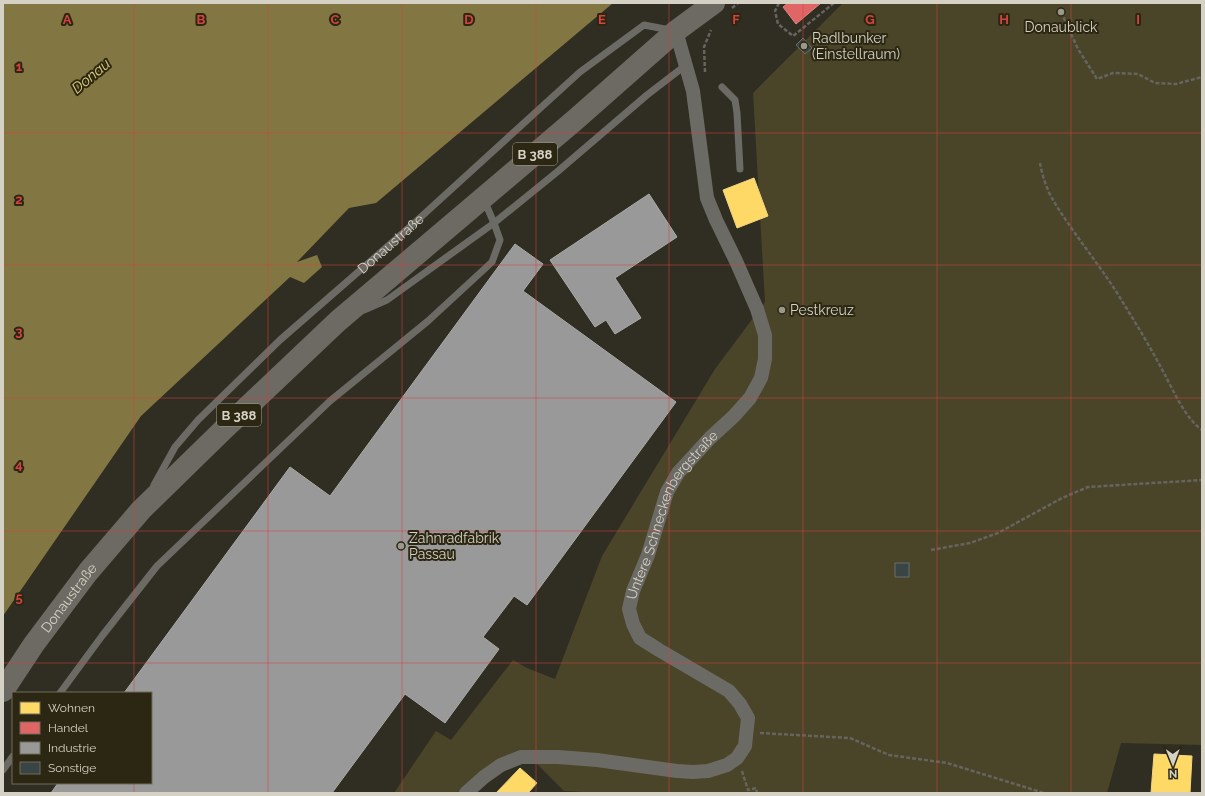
<svg xmlns="http://www.w3.org/2000/svg" width="1205" height="796" viewBox="0 0 1205 796" font-family="Raleway,sans-serif">
<rect width="100%" height="100%" fill="#302e22"/>
<!-- green -->
<polygon fill="#4a4428" points="843,3 1202,3 1202,745 1121,743 1107,793 604,793 564,791 526,753 479,774 459,793 394,793 436,731 451,740 513,660 527,668 555,679 602,556 715,369 765,302 753,93"/>
<!-- water -->
<polygon fill="#827743" points="3,3 613,3 376,203 349,208 297,262 317,255 322,267 304,283 290,277 141,416 3,616"/>
<!-- homes -->
<g fill="#ffd966" stroke="#f2d782">
<polygon points="754,178 768,216 737,228 723,190"/>
<polygon points="1154,754 1192,756 1190,793 1151,793"/>
<polygon points="520,768 537,783 528,793 496,793"/>
</g>
<!-- shops -->
<polygon fill="#e06666" stroke="#dd8682" points="788,3 821,3 796,24 783,7"/>
<!-- industry -->
<g fill="#999" stroke="#abaaa6">
<polygon points="649,194 677,237 615,278 641,318 615,334 606,320 595,327 550,260"/>
<polygon points="515,244 543,264 523,291 676,402 527,605 514,596 483,637 499,649 445,723 405,694 332,793 51,793 58,783 151,783 151,693 124,693 290,467 330,496"/>
</g>
<!-- building -->
<g fill="#384544" stroke="#696e6a">
<polygon points="803,38 812,48 805,54 796,45"/>
<rect x="895" y="563" width="14" height="14"/>
</g>
<g fill="none" stroke-linecap="round" stroke-linejoin="round">
<!-- path -->
<g stroke="#66645f" stroke-width="2.5" stroke-dasharray="4 2" stroke-linecap="butt">
<polyline points="779,3 775,11 778,24 793,36 834,3"/>
<polyline points="732,8 738,3"/>
<polyline points="1061,12 1078,49 1097,79 1113,73 1138,74 1155,83 1176,84 1202,77"/>
<polyline points="705,72 704,47 711,30"/>
<path d="M1040,163C1042,175 1047,190 1053,200C1074,235 1101,266 1122,301C1137,325 1152,350 1165,375C1174,392 1186,419 1202,430"/>
<polyline points="931,550 970,543 998,533 1062,498 1088,487 1202,480"/>
<polyline points="760,733 850,738 889,755 947,763 1044,793"/>
<polyline points="742,771 748,790 756,788 757,793"/>
</g>
<!-- service -->
<g stroke="#6c6a65" stroke-width="7">
<polyline points="722,87 735,100 737,113 740,169"/>
<polyline points="364,310 387,300 494,223 557,172 647,95 686,65"/>
<path id="s1" d="M154,485L175,447L198,420L280,340L411,226L580,72L644,25L670,30"/>
<polyline points="60,693 102,636 157,566 330,401 428,321 492,262 500,240 494,223 484,200"/>
<polyline points="3,770 13,756"/>
</g>
<!-- minor -->
<path stroke="#6c6a65" stroke-width="14" id="s2" d="M466,793L484,777L501,765L521,757H558L597,760L677,771L693,772L708,771L727,765L737,758L745,746L748,718L740,704L729,691L659,650L640,638L633,624L629,609L633,591L648,555L667,492L678,473L710,438L734,416L750,398L761,378L765,359V335L757,309L736,261L716,220L707,198L693,91L676,31"/>
<!-- primary -->
<path stroke="#6c6a63" stroke-width="22" id="s3" d="M3,691L34,644L88,572L141,510L223,430L338,321L575,120L676,31L714,3"/>
</g>
<!-- grid -->
<path fill="none" stroke="#d64240" stroke-width="1" stroke-opacity="0.55" d="M134,3V693M268,3V793M402,3V793M536,3V793M669,3V793M803,3V793M937,3V793M1071,3V793M3,133H1202M3,265H1202M3,398H1202M3,531H1202M3,663H1202M134,783V793"/>
<!-- markers -->
<g fill="#9b998c" stroke="#2c2712" stroke-width="1.5">
<circle cx="1061" cy="12" r="4"/>
<circle cx="804" cy="46" r="4"/>
<circle cx="782" cy="310" r="4"/>
<circle cx="401" cy="546" r="4"/>
</g>
<g text-anchor="middle" stroke-width="4" stroke-linejoin="round" paint-order="stroke">
<!-- shield labels -->
<g fill="#2c2712" stroke="#a29f8f" stroke-width="1">
<rect x="513" y="143" width="44" height="22" rx="3"/>
<rect x="217" y="404" width="44" height="22" rx="3"/>
</g>
<g font-size="13" font-weight="bold" fill="#d5d2c5">
<text x="535" y="159">B 388</text>
<text x="239" y="420">B 388</text>
</g>
<!-- poi labels -->
<g font-size="14" fill="#d5d2c5" stroke="#2c2712" text-anchor="start">
<text x="1061" y="32" text-anchor="middle">Donaublick</text>
<text x="812" y="43">Radlbunker<tspan x="812" dy="16">(Einstellraum)</tspan></text>
<text x="790" y="315">Pestkreuz</text>
<text x="409" y="543">Zahnradfabrik<tspan x="409" dy="16">Passau</tspan></text>
</g>
<!-- street labels -->
<g font-size="14" fill="#d5d2c5" stroke="#2c2712">
<text dy="5" stroke="none"><textPath href="#s1" startOffset="340">Donaustraße</textPath></text>
<text dy="5" stroke="none"><textPath href="#s2" startOffset="602">Untere Schneckenbergstraße</textPath></text>
<text dy="5" stroke="none"><textPath href="#s3" startOffset="114">Donaustraße</textPath></text>
</g>
<!-- water labels -->
<g font-size="15" font-style="italic" fill="#e1ce7a" stroke="#2c2712">
<text transform="translate(91 76) rotate(-40)" y="5">Donau</text>
</g>
</g>
<g font-size="13" text-anchor="middle" font-weight="bold" fill="#d64240" stroke="#2c2712" stroke-width="4" stroke-linejoin="round" paint-order="stroke">
<text x="67" y="24">A</text>
<text x="201" y="24">B</text>
<text x="335" y="24">C</text>
<text x="469" y="24">D</text>
<text x="602" y="24">E</text>
<text x="736" y="24">F</text>
<text x="870" y="24">G</text>
<text x="1004" y="24">H</text>
<text x="1138" y="24">I</text>
<text x="19" y="71">1</text>
<text x="19" y="204">2</text>
<text x="19" y="336">3</text>
<text x="19" y="469">4</text>
<text x="19" y="602">5</text>
</g>
<!-- border -->
<rect width="1205" height="796" fill="none" stroke="#d5d2c5" stroke-width="8"/>
<!-- legend -->
<rect x="12" y="692" width="140" height="92" fill="#2c2712" stroke="#706b5a"/>
<rect x="20" y="702" width="20" height="12" fill="#ffd966" stroke="#706b5a"/>
<text x="48" y="712" font-size="12" fill="#d5d2c5">Wohnen</text>
<rect x="20" y="722" width="20" height="12" fill="#e06666" stroke="#706b5a"/>
<text x="48" y="732" font-size="12" fill="#d5d2c5">Handel</text>
<rect x="20" y="742" width="20" height="12" fill="#999999" stroke="#706b5a"/>
<text x="48" y="752" font-size="12" fill="#d5d2c5">Industrie</text>
<rect x="20" y="762" width="20" height="12" fill="#384544" stroke="#706b5a"/>
<text x="48" y="772" font-size="12" fill="#d5d2c5">Sonstige</text>
<!-- north arrow -->
<g transform="translate(1173 764) rotate(179)" stroke="#2c2712" stroke-width="3" paint-order="stroke">
<path d="M0-3L7 15L0 10L-7 15Z" fill="#d5d2c5"/>
<text y="-6" font-size="11" font-weight="bold" text-anchor="middle" fill="#d5d2c5">N</text>
</g>
</svg>
